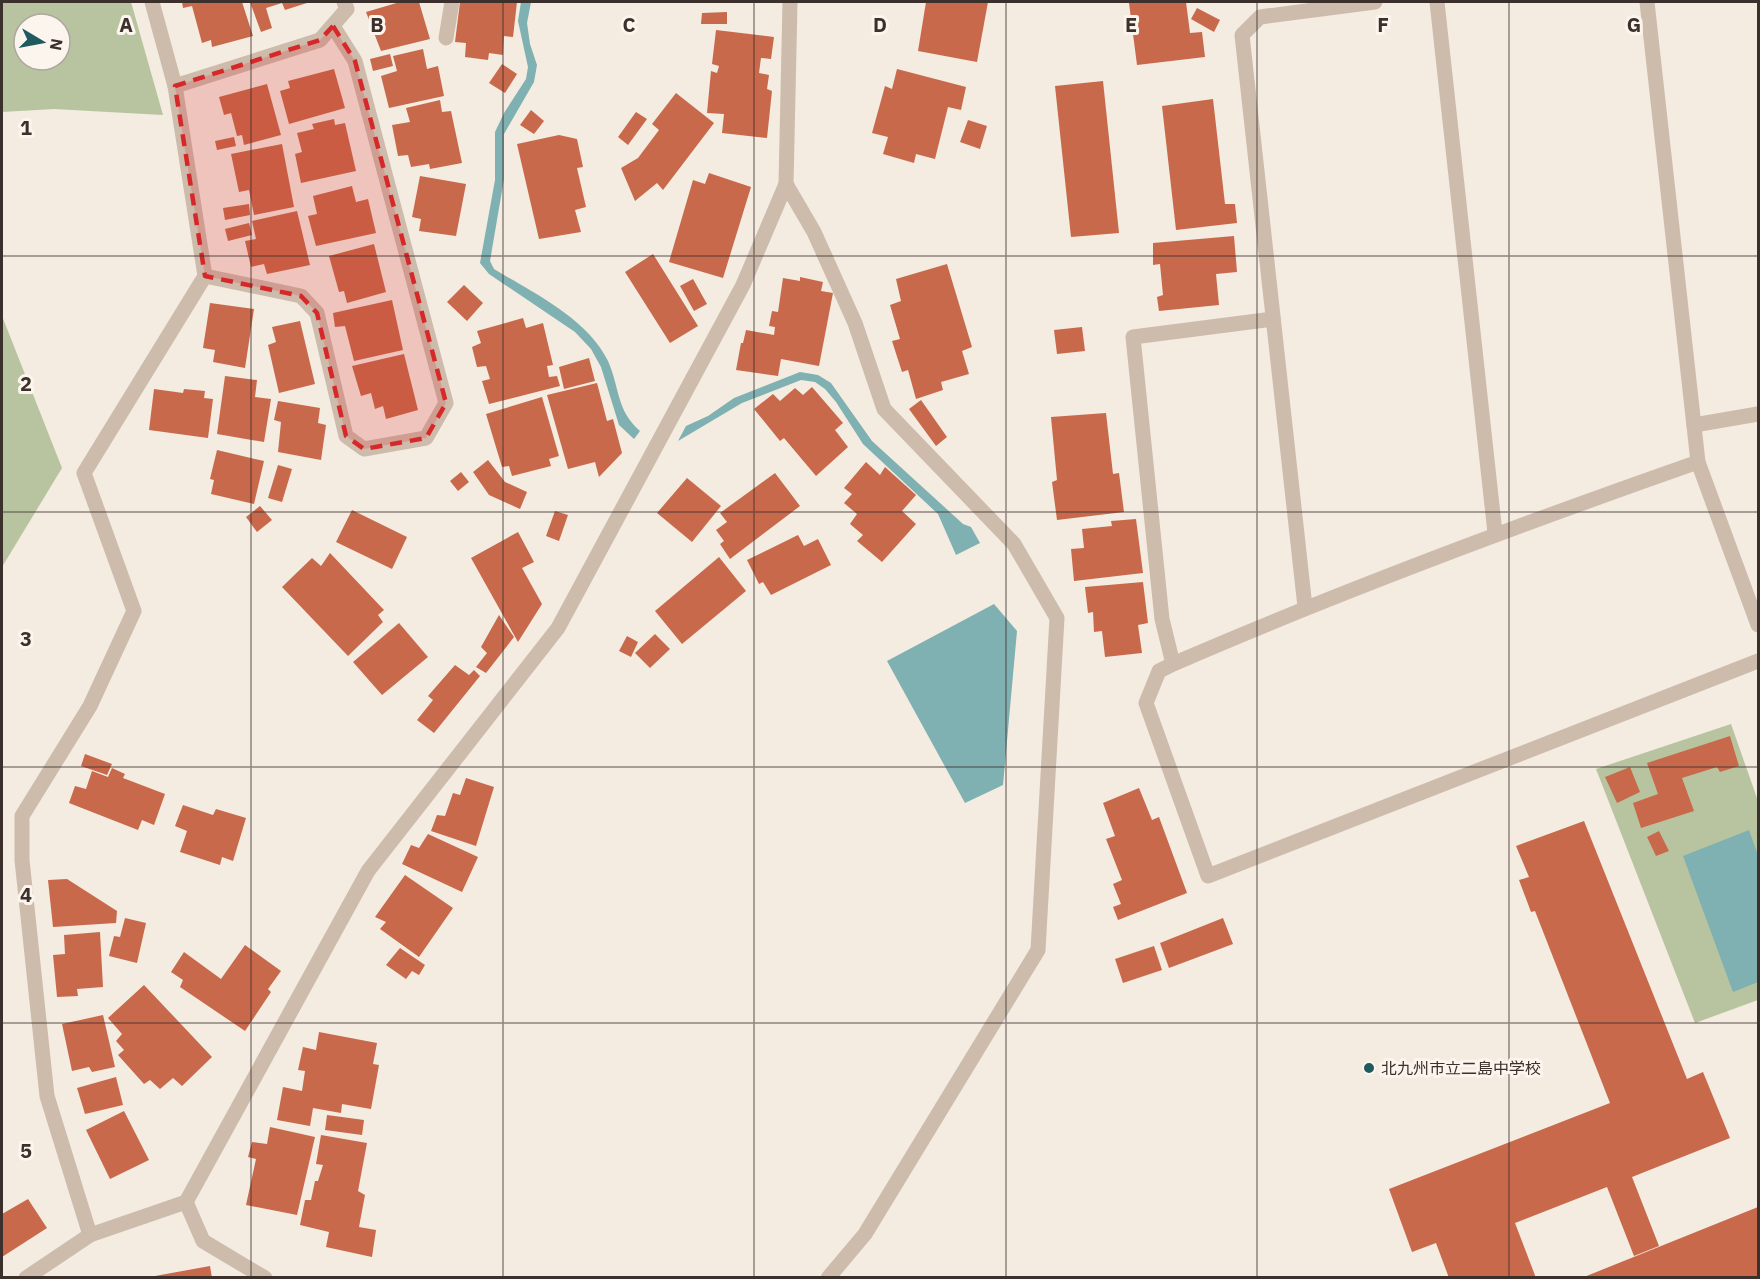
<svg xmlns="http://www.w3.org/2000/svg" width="1760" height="1279" viewBox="0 0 1760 1279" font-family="'IBM Plex Sans','Noto Sans JP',sans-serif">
<rect width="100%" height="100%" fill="#f4ebe1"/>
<!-- green -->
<g fill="#b8c4a0" fill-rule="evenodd">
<path d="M2,2H131L163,115L54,109L2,112ZM24,24H60V60H24Z"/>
<polygon points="2,316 62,468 2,567"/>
<polygon points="1731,724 1758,801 1758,1000 1695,1023 1596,769"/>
</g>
<!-- water -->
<g fill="#7fb0b2">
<path d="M521,2H531L527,23L530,44L537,65L534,82L504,134V179L490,261L494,269C533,293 587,318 608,361C620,388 616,410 640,431L634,439L619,425L601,367L591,349L575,332L489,274L480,263L495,180V132L504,113L526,79L528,67L518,21Z"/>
<polygon points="800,372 818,375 831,383 872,441 963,524 971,527 980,543 956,555 938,514 863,444 836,402 825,389 815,382 801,380 742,403 678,441 686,426 708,416 734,398"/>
<polygon points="994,604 1017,631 1003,785 965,803 887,661"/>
<polygon points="1749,830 1758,855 1758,982 1733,992 1683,856"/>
</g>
<!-- building -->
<g fill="#c8694b">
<polygon points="182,2 242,2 253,36 212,47 211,40 202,43 192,6 183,8"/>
<polygon points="250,2 310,2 285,10 282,3 266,8 272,28 261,32"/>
<polygon points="400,2 419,2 430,39 381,51 366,12"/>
<polygon points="460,2 517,2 513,37 504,36 503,55 489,53 488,60 465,57 466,43 455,42"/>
<polygon points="926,2 988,2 977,62 918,51"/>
<polygon points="1140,2 1186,2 1190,33 1202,32 1205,57 1137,65 1129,3"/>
<polygon points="1197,8 1220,20 1214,32 1191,19"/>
<polygon points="727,12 727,24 701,24 702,13"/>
<polygon points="716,30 774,37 771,59 761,58 759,73 769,75 767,89 772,91 767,138 722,133 724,114 707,113 711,71 717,73 719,66 712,64"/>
<polygon points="423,49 427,69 438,66 444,96 389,108 381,76 397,71 393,56"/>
<polygon points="390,54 393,66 373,71 370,59"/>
<polygon points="502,64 517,74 505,93 489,83"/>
<polygon points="334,69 345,108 289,124 280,91 290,88 288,81"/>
<polygon points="897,69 966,87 961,110 948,107 935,159 916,154 914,163 883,154 888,137 872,133 885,86 892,89"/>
<polygon points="1103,81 1119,233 1071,237 1055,86"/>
<polygon points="267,84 281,135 244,145 242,135 237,136 231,113 224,115 219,97"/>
<polygon points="676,93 714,123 663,190 657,183 635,201 621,168 638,158 659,130 652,124"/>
<polygon points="1213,99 1225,204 1235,204 1237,223 1176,230 1162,106"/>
<polygon points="440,100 442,112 451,111 462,163 430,169 429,164 411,167 408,155 398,156 392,125 410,122 406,108"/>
<polygon points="531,110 544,121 534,134 520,125"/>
<polygon points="636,112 647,119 628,145 618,137"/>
<polygon points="334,119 335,125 345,123 356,171 301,183 295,154 302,152 297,133 314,129 312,124"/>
<polygon points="968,120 987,126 980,149 960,142"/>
<polygon points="559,135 577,139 583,167 577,168 586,207 575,210 581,232 539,239 517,144"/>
<polygon points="234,137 236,146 217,150 215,141"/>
<polygon points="282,144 294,207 254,215 249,190 239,192 231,154"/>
<polygon points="709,173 751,187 723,278 669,262 693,180 705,184"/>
<polygon points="420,176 466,184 456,236 419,231 421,219 412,217"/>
<polygon points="352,186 356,202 368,199 376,233 316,246 308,216 317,214 313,196"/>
<polygon points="249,204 250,215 225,220 223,208"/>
<polygon points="297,211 310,265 267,274 264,264 251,267 245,241 256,239 252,221"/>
<polygon points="249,223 252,235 228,241 225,229"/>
<polygon points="1234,236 1237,272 1216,274 1219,305 1159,311 1157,297 1163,295 1160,264 1153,265 1153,243"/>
<polygon points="374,244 386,292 347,303 344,291 339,292 329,256"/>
<polygon points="653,254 698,326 670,343 625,272"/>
<polygon points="947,264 972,347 962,351 969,374 941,382 943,390 916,399 908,370 902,372 892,341 900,339 890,305 901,301 896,279"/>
<polygon points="800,277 823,282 821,291 833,293 819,366 781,359 778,376 736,370 741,343 743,343 746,330 774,335 775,327 769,326 772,311 778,312 783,278 800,281"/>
<polygon points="693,279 707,304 694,311 680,286"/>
<polygon points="464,285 483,303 467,321 447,302"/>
<polygon points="392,300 403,350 354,361 345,326 335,327 333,313"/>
<polygon points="210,303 254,309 245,368 213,362 215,350 203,348"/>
<polygon points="523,318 526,328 543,323 553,365 547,366 549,377 557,376 560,386 489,404 482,381 490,379 486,366 477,367 472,347 481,343 477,331"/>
<polygon points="300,321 315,384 279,393 268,345 276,342 272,327"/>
<polygon points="1082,327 1085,351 1057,354 1054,330"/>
<polygon points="404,354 418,410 386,419 383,406 375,409 371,393 361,396 352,366"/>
<polygon points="589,358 595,381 564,389 559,367"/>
<polygon points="225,376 257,380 255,397 271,399 264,442 217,434"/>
<polygon points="597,383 607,421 613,419 622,453 599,477 595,462 568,469 547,395"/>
<polygon points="812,387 843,423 835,430 848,447 816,476 784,438 780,441 754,409 773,394 780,401 795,388 803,395"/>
<polygon points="154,389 183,393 184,389 205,391 204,398 213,399 208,438 149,430"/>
<polygon points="542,397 559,456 549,459 551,466 512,476 509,466 502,467 486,414"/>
<polygon points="921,400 947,437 936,446 909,409"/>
<polygon points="278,401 320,408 318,423 326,425 321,460 278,452 281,422 274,420"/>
<polygon points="1106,413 1113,474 1119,473 1124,512 1057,520 1052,482 1057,480 1051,417"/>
<polygon points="217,450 264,461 254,504 211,494 214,480 210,479"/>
<polygon points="488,460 505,482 527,492 520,509 489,495 473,472"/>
<polygon points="866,462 880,475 885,467 916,495 902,511 916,524 882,562 857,541 863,535 850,524 857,514 844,503 852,494 844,488"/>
<polygon points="278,465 292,469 282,502 268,498"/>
<polygon points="461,472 469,482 458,491 450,481"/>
<polygon points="775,473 800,506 730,559 720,544 724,541 716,530 727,522 720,513"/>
<polygon points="687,478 721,506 692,542 657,513"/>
<polygon points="260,506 272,520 257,532 246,517"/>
<polygon points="352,510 407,537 392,569 336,542"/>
<polygon points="555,511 568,515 559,541 546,536"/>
<polygon points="1136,519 1143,573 1074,581 1071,549 1084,548 1082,529 1112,526 1111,521"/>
<polygon points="518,532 534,562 522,568 542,604 518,642 471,558"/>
<polygon points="798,535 804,546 818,539 831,565 771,595 763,582 759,584 747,560"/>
<polygon points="330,553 384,610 378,615 383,622 348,656 282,587 312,558 321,566"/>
<polygon points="719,557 746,591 682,644 655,611"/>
<polygon points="1143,582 1148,623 1138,625 1142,653 1105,657 1102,631 1094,632 1093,612 1088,613 1085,587"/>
<polygon points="499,615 514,637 486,673 476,667 487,653 481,647"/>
<polygon points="399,623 428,657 382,695 353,662"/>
<polygon points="655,634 670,649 650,668 635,653"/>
<polygon points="627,636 638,642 631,657 619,651"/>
<polygon points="455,665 469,675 474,670 480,676 434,733 417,720 433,700 428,696"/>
<polygon points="1730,736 1739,766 1720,772 1717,767 1682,778 1694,811 1641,828 1633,803 1658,794 1647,763"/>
<polygon points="85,754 112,764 107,775 81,766"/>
<polygon points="1630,767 1640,792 1617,803 1605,777"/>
<polygon points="112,768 125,774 123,778 165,794 154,825 142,820 138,830 69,803 75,786 86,789 92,771 108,777"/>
<polygon points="466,778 494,787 476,846 431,831 437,815 445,816 453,793 460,795"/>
<polygon points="1139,788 1152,820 1159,817 1187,893 1118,920 1113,907 1121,904 1113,884 1122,880 1106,839 1115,836 1103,803"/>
<polygon points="183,805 213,815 216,809 246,818 233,861 222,857 220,865 180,852 187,831 175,826"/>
<polygon points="1584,821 1687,1079 1703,1072 1730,1138 1632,1177 1659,1246 1634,1256 1607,1187 1515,1223 1536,1278 1449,1278 1436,1243 1412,1252 1389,1189 1610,1103 1535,911 1531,912 1519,880 1529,877 1516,846"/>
<polygon points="1659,831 1669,851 1656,856 1647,837"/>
<polygon points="428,834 478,857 462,892 402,864 411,845 419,848"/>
<polygon points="405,875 453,908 419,957 380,929 386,922 375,917"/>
<polygon points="67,879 117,911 116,923 53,927 48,880"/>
<polygon points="125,918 146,923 137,963 109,956 114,936 120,937"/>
<polygon points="1223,918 1233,944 1169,968 1160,943"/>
<polygon points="100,932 103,987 77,989 78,996 57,997 53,955 65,954 64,935"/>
<polygon points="245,945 281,971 268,989 271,992 245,1031 180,987 183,980 171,972 184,952 221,979"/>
<polygon points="1154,946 1162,970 1123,983 1115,959"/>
<polygon points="400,948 425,965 419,975 412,971 406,979 386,965"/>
<polygon points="144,985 212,1057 182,1086 173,1078 160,1089 150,1080 144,1084 118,1055 124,1050 116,1041 122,1034 108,1018"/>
<polygon points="103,1015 115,1067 92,1072 89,1067 72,1071 62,1024"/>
<polygon points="319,1032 377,1043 373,1064 379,1065 371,1109 342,1104 341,1113 313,1108 310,1126 277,1120 283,1087 302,1091 305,1071 298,1070 303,1047 316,1050"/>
<polygon points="116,1077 123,1105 85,1114 77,1088"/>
<polygon points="124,1111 149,1160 110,1179 86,1130"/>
<polygon points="327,1115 364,1120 362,1135 325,1130"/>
<polygon points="270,1127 315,1137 297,1215 246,1205 256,1159 248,1157 252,1142 267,1144"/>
<polygon points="321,1135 367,1143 358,1191 365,1195 359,1227 376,1230 372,1257 326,1247 329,1232 300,1225 305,1200 311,1200 315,1181 318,1181 323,1165 316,1164"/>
<polygon points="28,1199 47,1228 2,1257 2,1214"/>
<polygon points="1758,1207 1758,1278 1584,1278 1584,1277"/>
<polygon points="210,1266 212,1278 155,1278 155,1276"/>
</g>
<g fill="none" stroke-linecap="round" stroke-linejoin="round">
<!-- service -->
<polyline stroke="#cdbbac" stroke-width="15" points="446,38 452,2"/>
<!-- minor -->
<g stroke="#cdbbac" stroke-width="15">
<polyline points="1437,2 1495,533"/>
<polyline points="1647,2 1698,462 1758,625"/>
<polyline points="175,86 320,40 347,9 344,2"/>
<polyline points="786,184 814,232 855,323 884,409 1014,544 1057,618 1038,950 865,1234 828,1278"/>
<polyline points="205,276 301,296 317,313 346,436 364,449 426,438 446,403 355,61 333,26"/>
<polyline points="1694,425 1758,414"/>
<path d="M1698,462C1521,524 1346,589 1173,664L1159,671L1146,703L1208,876L1758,661"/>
<polyline points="1305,607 1242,35 1260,17 1375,2"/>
<polyline points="1173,664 1162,619 1133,337 1273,319"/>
<polyline points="186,1202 203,1241 265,1278"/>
<polyline points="90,1235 47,1096 22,860 22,816 90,706 134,611 84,473 205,276 175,86 152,2"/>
<polyline points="26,1278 90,1235 186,1202 368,871 558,628 743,285 786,184 790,2"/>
</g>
</g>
<!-- marked area -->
<path fill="#d62828" fill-opacity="0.2" stroke="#d62828" stroke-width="4.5" stroke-dasharray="12 8" stroke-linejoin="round" d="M333,26L355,61L446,403L426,438L364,449L346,436L317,313L301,296L205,276L175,86L320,40Z"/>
<!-- grid -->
<path fill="none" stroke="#3b302b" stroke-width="1.5" stroke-opacity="0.55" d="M251,2V1278M503,2V1278M754,2V1278M1006,2V1278M1257,2V1278M1509,2V1278M2,256H1758M2,512H1758M2,767H1758M2,1023H1758"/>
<!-- markers -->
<circle fill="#1f5a5e" stroke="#fbf5ee" stroke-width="2" cx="1369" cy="1068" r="6"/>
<g text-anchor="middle" stroke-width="6" stroke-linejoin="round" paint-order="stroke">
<!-- poi labels -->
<g font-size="16" fill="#3b302b" stroke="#fbf5ee" text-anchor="start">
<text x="1381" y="1074">北九州市立二島中学校</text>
</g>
</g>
<g font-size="20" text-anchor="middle" font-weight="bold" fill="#3b302b" stroke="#fbf5ee" stroke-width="6" stroke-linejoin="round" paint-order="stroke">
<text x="126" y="32">A</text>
<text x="377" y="32">B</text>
<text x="629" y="32">C</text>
<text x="880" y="32">D</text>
<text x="1131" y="32">E</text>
<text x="1383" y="32">F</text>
<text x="1634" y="32">G</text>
<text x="26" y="135">1</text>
<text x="26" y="391">2</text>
<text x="26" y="646">3</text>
<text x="26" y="902">4</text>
<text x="26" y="1158">5</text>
</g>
<!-- border -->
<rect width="1760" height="1279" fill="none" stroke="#3b302b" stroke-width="6"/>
<!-- north arrow -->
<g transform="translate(42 42) rotate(100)"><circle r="28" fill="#fbf5ee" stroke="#aea6a0" stroke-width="1.5"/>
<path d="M0-4.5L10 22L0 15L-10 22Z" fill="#1f5a5e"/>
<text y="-9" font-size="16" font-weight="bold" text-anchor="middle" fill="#3b302b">N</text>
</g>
</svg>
